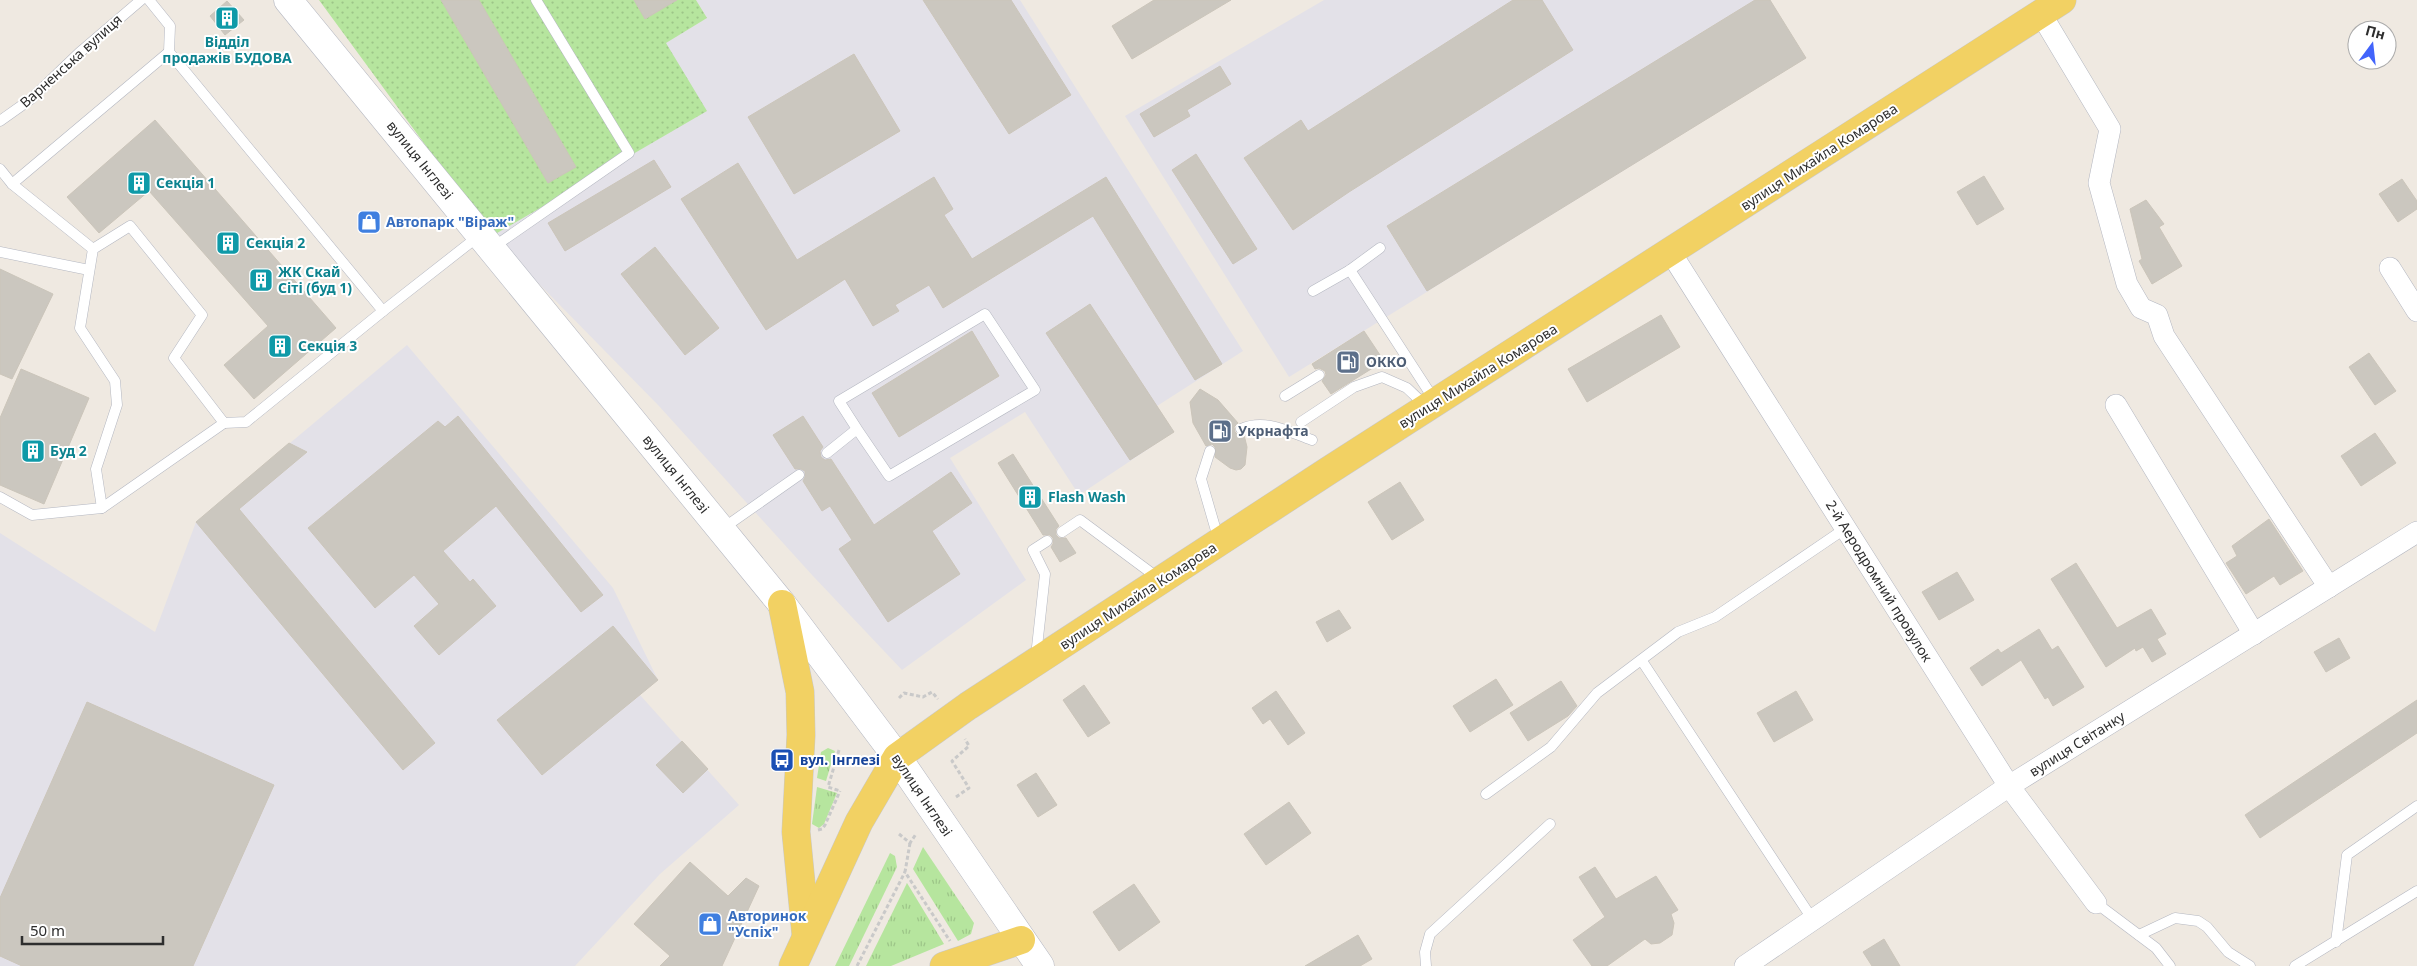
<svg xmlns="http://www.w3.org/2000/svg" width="2417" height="966" viewBox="0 0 2417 966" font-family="'Noto Sans',sans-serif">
<defs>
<pattern id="grass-tufts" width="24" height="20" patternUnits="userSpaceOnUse" patternTransform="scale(1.25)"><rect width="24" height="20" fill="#b6e59e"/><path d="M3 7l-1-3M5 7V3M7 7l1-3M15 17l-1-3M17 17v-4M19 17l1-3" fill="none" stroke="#9dc588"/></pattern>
<pattern id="park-dots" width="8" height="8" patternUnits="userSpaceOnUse" patternTransform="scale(1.25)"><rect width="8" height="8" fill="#b6e59e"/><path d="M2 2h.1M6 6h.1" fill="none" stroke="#9dc588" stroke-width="1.8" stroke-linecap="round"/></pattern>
</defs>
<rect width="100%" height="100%" fill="#efe9e1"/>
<!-- industrial -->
<g fill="#e3e1e8">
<polygon points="696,0 1020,0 1243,351 1157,406 1174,432 1079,495 1025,412 950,458 1026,580 902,670 813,576 659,406 492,236 706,111 665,43 707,18"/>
<polygon points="1324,0 1770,0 1806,58 1289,377 1125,116"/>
<polygon points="407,345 613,588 658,680 640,695 739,805 660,874 575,966 0,966 0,533 155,632 196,522"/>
</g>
<!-- grass -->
<g fill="url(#grass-tufts)">
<polygon points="828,748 835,751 826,781 817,778 821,752"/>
<polygon points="817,787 837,793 824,824 819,828 812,824"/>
<polygon points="923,847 974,923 971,934 958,941 913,869"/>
<polygon points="890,853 895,856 897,867 849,966 835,966"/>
<polygon points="907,883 944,944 891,966 866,966"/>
</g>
<!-- park -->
<polygon fill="url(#park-dots)" points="319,0 696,0 707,18 666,43 707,111 492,236"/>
<!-- building -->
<g fill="#cbc7bf" stroke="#cbc5ba">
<polygon points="441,0 479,0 576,167 548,183"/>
<polygon points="634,0 677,0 645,19"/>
<polygon points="923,0 1011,0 1071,95 1009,134"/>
<polygon points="1154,0 1231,0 1132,59 1112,26"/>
<polygon points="1513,0 1542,0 1573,50 1349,192 1293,230 1244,158 1301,120 1308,131"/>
<polygon points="1755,0 1770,0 1806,58 1427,291 1387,226"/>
<polygon points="227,1 244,20 225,35 210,16"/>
<polygon points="854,54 900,131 794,194 748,117"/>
<polygon points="1220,66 1231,84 1187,110 1190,116 1154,137 1140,114"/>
<polygon points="155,120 336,328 254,399 224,365 268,326 149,191 99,233 67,197"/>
<polygon points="1196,154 1257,249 1233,264 1172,170"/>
<polygon points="654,160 671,187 565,251 548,223"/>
<polygon points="738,163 797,260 934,177 953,209 944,215 972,259 1106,177 1222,364 1195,380 1093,216 943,308 929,285 895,305 899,311 873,326 845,279 766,330 681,199"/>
<polygon points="1984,176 2004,209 1977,225 1957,192"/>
<polygon points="2402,179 2417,201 2417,209 2398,222 2379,194"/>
<polygon points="2146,200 2164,224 2159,227 2182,266 2152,284 2139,261 2142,259 2130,209"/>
<polygon points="655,247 719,328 685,355 621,274"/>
<polygon points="0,269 53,294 12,379 0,374"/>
<polygon points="1090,304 1174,432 1130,460 1046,333"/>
<polygon points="1661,315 1680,347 1587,402 1568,369"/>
<polygon points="972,331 999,376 899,437 872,393"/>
<polygon points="1364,331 1384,361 1331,394 1322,381 1326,375 1325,371 1319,368 1315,369 1312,364"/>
<polygon points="2369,353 2396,391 2375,405 2349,367"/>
<polygon points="21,369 89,398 44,504 0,485 0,418"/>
<polygon points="1200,389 1218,400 1238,423 1234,427 1235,432 1239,436 1244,435 1247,447 1245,465 1241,469 1236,470 1230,468 1215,457 1215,447 1212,444 1206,446 1193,423 1190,402"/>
<polygon points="458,416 603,595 581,612 496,506 443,551 470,582 473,579 496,606 439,655 414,626 439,604 414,575 375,608 308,528 438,421 445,427"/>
<polygon points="803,416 823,447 820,451 821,457 825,460 831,459 874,525 951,472 972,503 932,531 960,574 888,622 839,549 852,540 830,506 822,511 803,481 805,477 805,471 801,469 795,469 773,435"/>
<polygon points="2375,433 2396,463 2361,486 2341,456"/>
<polygon points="289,443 307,452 239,509 435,743 403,770 196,522"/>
<polygon points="1013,454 1059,526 1056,529 1056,535 1059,538 1066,538 1076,553 1060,562 1051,547 1053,544 1053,538 1050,535 1043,535 998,463"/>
<polygon points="1400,482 1424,520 1392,540 1368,502"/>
<polygon points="2269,519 2303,571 2280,585 2274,576 2246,594 2226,563 2237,556 2232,546"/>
<polygon points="2076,563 2117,628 2151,609 2166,634 2157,639 2166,654 2152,662 2143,647 2136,651 2135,648 2106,667 2051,579"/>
<polygon points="1957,572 1974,600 1939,620 1922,592"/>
<polygon points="1339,610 1351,628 1327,642 1316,622"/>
<polygon points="613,626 658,680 542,775 497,720"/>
<polygon points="2039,629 2052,650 2058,646 2084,687 2053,706 2048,697 2045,699 2021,660 1982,686 1970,668 1998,649 2001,653"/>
<polygon points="2339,638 2350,658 2326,672 2314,652"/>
<polygon points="1496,679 1513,705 1470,732 1453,706"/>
<polygon points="1561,681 1577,706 1568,716 1528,741 1510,713"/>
<polygon points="1084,685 1110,723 1088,737 1063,700"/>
<polygon points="1276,691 1305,733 1288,745 1270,719 1263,724 1252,708"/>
<polygon points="1796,691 1813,720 1774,742 1757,713"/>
<polygon points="2417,700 2417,733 2260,838 2245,815"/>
<polygon points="87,702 274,785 193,966 22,966 0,956 0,898"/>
<polygon points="682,741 708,769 683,793 656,765"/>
<polygon points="1036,773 1057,805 1038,817 1017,785"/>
<polygon points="1289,802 1311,833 1266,865 1244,834"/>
<polygon points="690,862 728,896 746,878 759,886 722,966 660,966 670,956 634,924"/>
<polygon points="1595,867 1616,899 1656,876 1678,910 1671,914 1674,923 1672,935 1660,943 1651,944 1645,939 1607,966 1592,966 1573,940 1605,917 1579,877"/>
<polygon points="1134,884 1160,922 1119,951 1093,912"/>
<polygon points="1358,935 1372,959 1360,966 1305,966"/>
<polygon points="1884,939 1900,966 1872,966 1863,952"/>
</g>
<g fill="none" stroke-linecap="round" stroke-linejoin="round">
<!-- lane casing -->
<g stroke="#b4b7c1" stroke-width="11">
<g id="lane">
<polyline points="149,0 170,26 169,52 383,311 480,235"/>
<polyline points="0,121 31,99 79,53 141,0"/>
<polyline points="0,169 12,184 169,52"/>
<polyline points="12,184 93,249"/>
<polyline points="492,248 629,153 536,0"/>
<polyline points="0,252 89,270"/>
<polyline points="1350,270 1435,401"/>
<polyline points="1313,291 1350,270 1380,248"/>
<polyline points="1285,396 1319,375"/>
<polyline points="1301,422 1354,387 1382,377 1407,388 1427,407"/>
<path d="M1241,429C1265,418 1289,432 1312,440"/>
<polyline points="1210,451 1201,479 1219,541"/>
<polyline points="827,453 857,429 839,401 985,314 1035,390 889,476 857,429"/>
<polyline points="0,497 32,515 102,508 224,423"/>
<polyline points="102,508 96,469 117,405 115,381 80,328 93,249 130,226 202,315 174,358 224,423 246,422 383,311"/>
<polyline points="722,529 799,475"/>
<polyline points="1062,532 1080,520 1158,578"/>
<polyline points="1036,656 1045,574 1033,550 1047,541"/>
<polyline points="1642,661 1813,920"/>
<polyline points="1486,794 1551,747 1597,693 1678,632 1715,617 1846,528"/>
<polyline points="2096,903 2156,948 2170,966"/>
<polyline points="2139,935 2175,918 2198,921 2207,927 2228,952 2250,966"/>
<polyline points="2336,942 2347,855 2417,806"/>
<polyline points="1426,966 1425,952 1430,934 1550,824"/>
<polyline points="2295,966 2417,891"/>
</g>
</g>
<!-- street casing -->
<g stroke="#b4b7c1" stroke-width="22">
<g id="street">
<polyline points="2041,14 2110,129 2099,183 2127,284 2141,308 2157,315 2164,336 2329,587"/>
<polyline points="1671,253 2009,786 2096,903"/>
<polyline points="2390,268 2417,311"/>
<polyline points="2116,405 2254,634"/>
<polyline points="1745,966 2009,786 2417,532"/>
</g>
</g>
<!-- secondary casing -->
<g stroke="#b4b7c1" stroke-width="29">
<polyline id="secondary" points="288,0 782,604 897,757 1040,966"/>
</g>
<!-- primary casing -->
<g stroke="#c9c9c9" stroke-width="29">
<g id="primary">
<polyline points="782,604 800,692 801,735 796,832 806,935"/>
<polyline points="793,966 859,822 897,757 968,706 1328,471 2062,0"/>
<polyline points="944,966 1021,940"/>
</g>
</g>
<!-- path -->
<g stroke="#c9c9c9" stroke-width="3" stroke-dasharray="4 2.5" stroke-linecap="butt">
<polyline points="899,698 904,693 923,697 932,692 938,699"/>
<polyline points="839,750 828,787 840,791"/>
<polyline points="956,797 969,788 952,761 969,746 965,739"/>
<polyline points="818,830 822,829 825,825 840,791"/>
<polyline points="899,834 910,843 916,834"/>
<polyline points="910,843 905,872 950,941"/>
<polyline points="857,966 905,872"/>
</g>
<!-- lane -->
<use href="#lane" stroke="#fff" stroke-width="10"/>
<!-- street -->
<use href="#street" stroke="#fff" stroke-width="21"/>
<!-- secondary -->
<use href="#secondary" stroke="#fff" stroke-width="28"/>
<!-- primary -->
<use href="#primary" stroke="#f2d163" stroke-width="28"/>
</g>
<!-- icons -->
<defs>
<g id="building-square" transform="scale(1.25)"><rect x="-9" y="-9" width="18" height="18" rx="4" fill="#0f9aa8" stroke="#fff"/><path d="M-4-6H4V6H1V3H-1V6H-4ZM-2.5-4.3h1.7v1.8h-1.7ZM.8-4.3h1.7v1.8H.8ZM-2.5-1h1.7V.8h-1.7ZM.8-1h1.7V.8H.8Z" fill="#fff"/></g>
<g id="shop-square" transform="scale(1.25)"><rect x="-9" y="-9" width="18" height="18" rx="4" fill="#3f7fe0" stroke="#fff"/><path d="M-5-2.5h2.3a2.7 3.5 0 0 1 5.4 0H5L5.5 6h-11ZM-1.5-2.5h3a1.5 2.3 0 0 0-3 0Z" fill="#fff"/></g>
<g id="fuel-square" transform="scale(1.25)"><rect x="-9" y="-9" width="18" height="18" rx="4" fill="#5c6f8a" stroke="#fff"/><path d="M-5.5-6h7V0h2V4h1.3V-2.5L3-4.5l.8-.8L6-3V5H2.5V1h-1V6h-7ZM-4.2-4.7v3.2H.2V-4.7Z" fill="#fff"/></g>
<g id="bus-square" transform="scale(1.25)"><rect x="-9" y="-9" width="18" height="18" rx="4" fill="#1a4fb4" stroke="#fff"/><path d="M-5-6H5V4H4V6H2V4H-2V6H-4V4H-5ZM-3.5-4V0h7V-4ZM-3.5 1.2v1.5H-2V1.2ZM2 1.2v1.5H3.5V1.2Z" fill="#fff"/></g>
</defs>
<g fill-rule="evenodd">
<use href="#building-square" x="227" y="18"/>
<use href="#building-square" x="139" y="183"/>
<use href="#shop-square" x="369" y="222"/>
<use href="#building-square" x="228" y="243"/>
<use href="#building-square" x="261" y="280"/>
<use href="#building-square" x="280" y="346"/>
<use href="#fuel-square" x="1348" y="362"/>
<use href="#fuel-square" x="1220" y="431"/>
<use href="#building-square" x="33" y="451"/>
<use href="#building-square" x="1030" y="497"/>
<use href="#bus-square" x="782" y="760"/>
<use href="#shop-square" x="710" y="924"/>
</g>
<g text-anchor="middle" stroke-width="4" stroke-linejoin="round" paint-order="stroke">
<!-- culture labels -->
<g font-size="14" font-weight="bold" fill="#0d838f" stroke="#fff" text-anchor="start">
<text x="227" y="47" text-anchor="middle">Відділ<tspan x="227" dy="16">продажів БУДОВА</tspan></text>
<text x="156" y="188">Секція 1</text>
<text x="246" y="248">Секція 2</text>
<text x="278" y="277">ЖК Скай<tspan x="278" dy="16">Сіті (буд 1)</tspan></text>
<text x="298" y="351">Секція 3</text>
<text x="50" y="456">Буд 2</text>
<text x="1048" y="502">Flash Wash</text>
</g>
<!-- street labels -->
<g font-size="14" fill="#2e2e2e" stroke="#fff">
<text transform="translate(71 61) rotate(-42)" y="5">Варненська вулиця</text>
<text transform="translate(1819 157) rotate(-33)" y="5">вулиця Михайла Комарова</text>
<text transform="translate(420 160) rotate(51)" y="5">вулиця Інглезі</text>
<text transform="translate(1478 376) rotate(-32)" y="5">вулиця Михайла Комарова</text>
<text transform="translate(676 474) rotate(51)" y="5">вулиця Інглезі</text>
<text transform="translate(1879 581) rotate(58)" y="5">2-й Аеродромний провулок</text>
<text transform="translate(1138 596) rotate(-33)" y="5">вулиця Михайла Комарова</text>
<text transform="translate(2077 744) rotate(-32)" y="5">вулиця Світанку</text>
<text transform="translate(922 795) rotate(56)" y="5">вулиця Інглезі</text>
</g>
<!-- shop labels -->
<g font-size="14" font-weight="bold" fill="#366cbe" stroke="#fff" text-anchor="start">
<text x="386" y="227">Автопарк "Віраж"</text>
<text x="728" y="921">Авторинок<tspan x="728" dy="16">"Успіх"</tspan></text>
</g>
<!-- service labels -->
<g font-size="14" font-weight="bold" fill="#4e5e75" stroke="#fff" text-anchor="start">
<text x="1366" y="367">ОККО</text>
<text x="1238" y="436">Укрнафта</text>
</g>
<!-- transit labels -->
<g font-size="14" font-weight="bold" fill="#164399" stroke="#fff" text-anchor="start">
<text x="800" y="765">вул. Інглезі</text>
</g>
</g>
<!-- north arrow -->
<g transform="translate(2372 45) rotate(15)"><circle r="24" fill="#ffffff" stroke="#ababab"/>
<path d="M0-4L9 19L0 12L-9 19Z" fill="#4264fb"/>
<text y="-8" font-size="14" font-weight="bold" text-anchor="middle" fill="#2e2e2e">Пн</text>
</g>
<!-- scale -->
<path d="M22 936v8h141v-8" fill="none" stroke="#2e2e2e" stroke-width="2.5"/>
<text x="30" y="936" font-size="15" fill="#2e2e2e" stroke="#ffffff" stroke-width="4" paint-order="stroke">50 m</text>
</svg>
